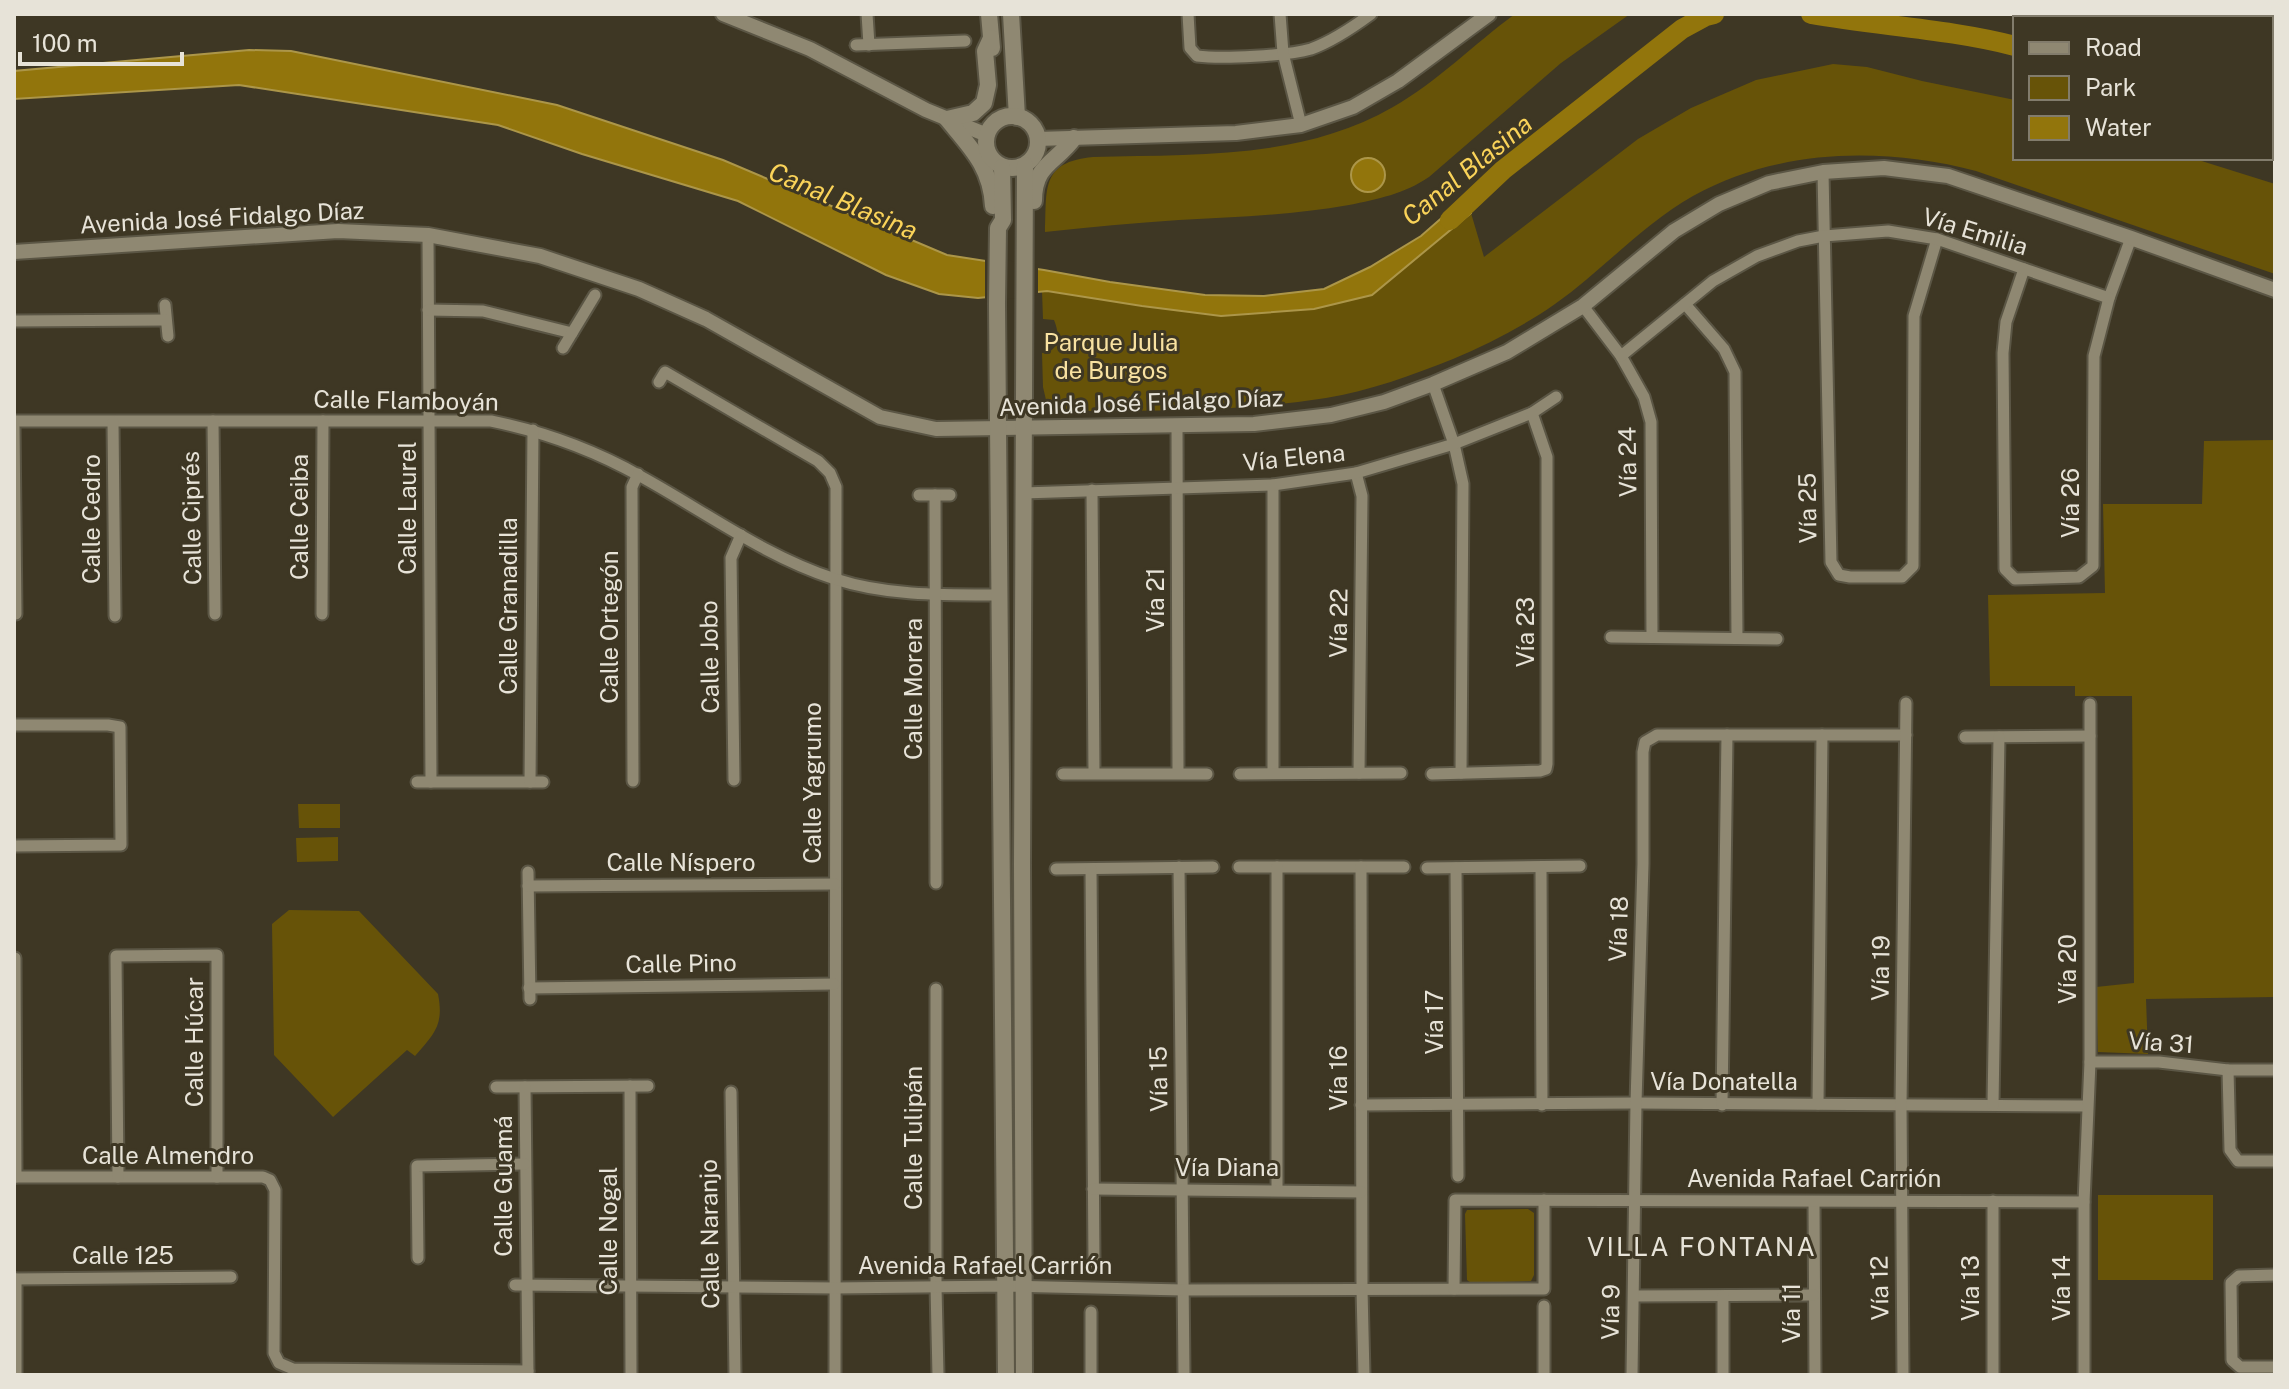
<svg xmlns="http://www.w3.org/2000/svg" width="2289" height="1389" viewBox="0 0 2289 1389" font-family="'Public Sans',sans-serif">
<rect width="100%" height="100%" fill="#3e3724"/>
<!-- green -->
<g fill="#675308">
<path d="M1515,14H1630L1561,63L1429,177C1404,194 1378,199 1349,205C1292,215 1236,217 1179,220C1134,223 1090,227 1045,232C1047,189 1040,162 1093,157C1195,154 1301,160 1393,107C1437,82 1474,44 1515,14Z"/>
<path d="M1833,64L1867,67L1922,81L2015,100V158H2192L2275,184V274L1976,171C1883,147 1780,148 1693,196C1643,224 1602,271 1555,304C1524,326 1488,344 1453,359C1413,375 1369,391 1326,398C1238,412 1148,411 1059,411L1046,400L1043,387L1042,353C1060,352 1060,334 1054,320L1043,319L1042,291L1221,316L1398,272L1471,213L1484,257L1638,139L1691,108L1756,80Z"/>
<polygon points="2275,440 2275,997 2146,999 2148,1054 2098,1052 2096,987 2134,983 2132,696 2075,696 2075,686 1990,686 1988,595 2105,593 2103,504 2202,504 2204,441"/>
<polygon points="298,804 340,804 340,828 299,828"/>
<polygon points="338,837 338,861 297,862 296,838"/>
<path d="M289,910L359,911L438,994C444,1025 435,1033 415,1056L407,1050L333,1117L274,1055L272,924Z"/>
<rect x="2098" y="1195" width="115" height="85"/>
<polygon points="1528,1209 1534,1213 1534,1275 1531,1281 1471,1283 1467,1280 1465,1214 1467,1210"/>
</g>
<!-- water -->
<g fill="#92750c" stroke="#ac9649" stroke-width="2">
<polygon points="249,50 291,51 557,105 723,160 947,255 1044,270 1110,282 1205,295 1264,296 1324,289 1370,267 1421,236 1469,194 1471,213 1372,295 1314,309 1221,316 1142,306 1047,291 978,298 939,294 886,275 738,201 582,154 498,125 239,85 14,99 14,71"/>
<circle cx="1368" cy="175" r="17"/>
</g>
<!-- pier -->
<polygon fill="#3e3724" points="985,257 1038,265 1038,295 985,302"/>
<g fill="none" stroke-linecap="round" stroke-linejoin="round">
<!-- river -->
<g stroke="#92750c" stroke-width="20">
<path d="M1811,14C1879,26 1949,29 2015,46"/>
<polyline points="2271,129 2275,131"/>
<polyline points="1450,220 1503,170 1682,29 1706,16 1714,14"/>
</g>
<!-- minor casing -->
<g stroke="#5b5645" stroke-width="15">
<g id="minor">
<polyline points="867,14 869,45"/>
<path d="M1188,14L1190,48L1197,56C1222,59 1287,56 1311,49C1333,41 1352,28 1371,14"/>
<polyline points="1280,14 1283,53 1301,125"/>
<polyline points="856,45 965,41"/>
<polyline points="1823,172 1831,562 1839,575 1850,577 1902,577 1913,566 1914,316 1937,239"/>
<polyline points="428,235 431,782"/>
<polyline points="2024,269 2006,322 2003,353 2005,569 2015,579 2079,577 2093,566 2094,356 2109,298 2131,238"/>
<polyline points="1685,304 1724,349 1735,372 1737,637"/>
<polyline points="165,305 168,336"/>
<polyline points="1583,306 1621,356 1644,397 1651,422 1652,637"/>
<polyline points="428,310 483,311 572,333"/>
<polyline points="14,321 165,320"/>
<polyline points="563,348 595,295"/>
<polyline points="1621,356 1713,281 1757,256 1798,241 1824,236 1888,231 1937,239 2109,298"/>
<polyline points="659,382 665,372 818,461 830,473 836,487 835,1375"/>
<polyline points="1433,384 1454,444 1463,484 1461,773"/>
<path d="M14,421H491C545,432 592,449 640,476C704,511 764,556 835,579C887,596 944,595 999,595"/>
<polyline points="213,421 215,614"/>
<polyline points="113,422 115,616"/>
<polyline points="1177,426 1178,773"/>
<polyline points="14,427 16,614"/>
<polyline points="1356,473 1362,496 1359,773"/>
<polyline points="1273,485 1273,773"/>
<polyline points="1092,490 1094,773"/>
<polyline points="1023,493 1273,485 1356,473 1454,444 1532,413 1556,397"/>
<polyline points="919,495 950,495"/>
<polyline points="935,495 936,883"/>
<polyline points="322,614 323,421"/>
<polyline points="1611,637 1777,639"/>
<polyline points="14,725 108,725 120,727 121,845 14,846"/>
<polyline points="1965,737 2090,736"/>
<polyline points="1063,774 1207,774"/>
<polyline points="1240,774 1401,773"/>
<polyline points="1432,774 1540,771 1546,769 1547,764 1547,457 1532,413"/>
<polyline points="734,780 731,558 741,535"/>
<polyline points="633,781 632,487 638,474"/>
<polyline points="417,782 543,782"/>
<polyline points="530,782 533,430"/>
<polyline points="1179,867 1184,1375"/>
<polyline points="1239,867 1404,867"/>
<polyline points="1277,867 1277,1190"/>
<polyline points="1361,867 1362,1289 1364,1375"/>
<polyline points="1541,867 1542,1105"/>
<polyline points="1427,868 1580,866"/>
<polyline points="1456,868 1458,1176"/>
<polyline points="1056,869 1213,867"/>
<polyline points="1091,869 1094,1262"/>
<polyline points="528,872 530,999"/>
<polyline points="528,886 835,884"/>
<polyline points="15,958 16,1177"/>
<polyline points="529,988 834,984"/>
<polyline points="936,989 936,1287 938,1375"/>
<polyline points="2090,1062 2159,1062 2228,1070 2275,1070"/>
<polyline points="2228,1070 2230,1150 2238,1161 2275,1161"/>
<polyline points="630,1086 631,1375"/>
<polyline points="496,1087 648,1086"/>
<polyline points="525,1087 528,1375"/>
<polyline points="731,1092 735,1375"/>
<polyline points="1818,1104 1822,735"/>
<polyline points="1361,1105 1636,1103 2087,1106"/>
<polyline points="1722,1105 1727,735"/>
<polyline points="1993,1105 1999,737"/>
<polyline points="14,1177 263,1177 270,1180 275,1190 274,1353 279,1363 293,1369 528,1371"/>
<polyline points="118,1177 116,956 217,955 217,1177"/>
<polyline points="1093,1189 1361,1192"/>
<polyline points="1814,1202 1815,1375"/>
<polyline points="418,1258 417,1166 525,1164"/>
<polyline points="2275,1275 2239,1276 2231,1283 2232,1360 2240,1367 2275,1367"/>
<polyline points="14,1279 231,1277"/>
<polyline points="16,1279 16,1375"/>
<polyline points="515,1285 835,1288 1006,1286 1183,1290 1544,1289 1544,1200"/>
<polyline points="1454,1289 1455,1200 2084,1202"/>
<polyline points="1634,1296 1814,1295"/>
<polyline points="1723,1296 1723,1375"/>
<polyline points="1544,1306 1544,1375"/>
<polyline points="1091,1312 1091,1375"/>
<polyline points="1632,1375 1636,1103 1643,864 1643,752 1645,742 1657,735 1906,735"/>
<polyline points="1903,1375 1901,1105 1906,703"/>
<polyline points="1993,1375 1993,1201"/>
<polyline points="2084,1375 2084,1202 2090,1062 2090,704"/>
</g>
</g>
<!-- tertiary casing -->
<g stroke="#5b5645" stroke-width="18">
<g id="tertiary">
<polyline points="723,14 810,49 926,110 987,135"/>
<polyline points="1037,139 1236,133 1301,125 1353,107 1398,81 1489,14"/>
<polyline points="14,252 338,231 428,235 540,256 639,289 706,319 880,417 936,429 1254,424 1331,415 1384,402 1433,384 1507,352 1583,306 1674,231 1719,204 1769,183 1823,172 1884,168 1948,176 2131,238 2275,290"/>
</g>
</g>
<!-- secondary casing -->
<g stroke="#5b5645" stroke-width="20">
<g id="secondary">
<polyline points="989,14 992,48"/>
<polyline points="1011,14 1017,117"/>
<path d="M991,38L985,51L988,85L984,103L973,113L947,119C971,148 991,167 993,206"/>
<circle cx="1012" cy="142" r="26"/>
<polyline points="1002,167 1003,220 998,228 997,304 1006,1375"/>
<path d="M1034,201C1034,164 1056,163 1074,138"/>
<polyline points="1024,1375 1022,864 1025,165"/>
</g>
</g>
<!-- minor -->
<use href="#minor" stroke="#8f8872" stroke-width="11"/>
<!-- tertiary -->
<use href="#tertiary" stroke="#8f8872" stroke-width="14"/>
<!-- secondary -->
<use href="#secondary" stroke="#8f8872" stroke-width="16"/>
</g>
<g text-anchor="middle" stroke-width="6" stroke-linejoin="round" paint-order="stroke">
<!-- street labels -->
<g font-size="24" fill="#e7e3d8" stroke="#3e3724">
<text transform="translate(222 218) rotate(-3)" y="8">Avenida José Fidalgo Díaz</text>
<text transform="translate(1975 232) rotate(17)" y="8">Vía Emilia</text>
<text transform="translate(406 401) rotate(1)" y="8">Calle Flamboyán</text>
<text transform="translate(1141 403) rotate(-2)" y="8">Avenida José Fidalgo Díaz</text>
<text transform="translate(1294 458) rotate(-6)" y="8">Vía Elena</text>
<text transform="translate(1628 462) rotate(-91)" y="8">Vía 24</text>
<text transform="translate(2071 503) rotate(-90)" y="8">Vía 26</text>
<text transform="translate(408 508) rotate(-90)" y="8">Calle Laurel</text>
<text transform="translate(1808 508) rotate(-91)" y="8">Vía 25</text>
<text transform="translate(300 517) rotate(-90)" y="8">Calle Ceiba</text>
<text transform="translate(192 518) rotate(-91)" y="8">Calle Ciprés</text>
<text transform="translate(92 519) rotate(-90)" y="8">Calle Cedro</text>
<text transform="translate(1156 600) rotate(-90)" y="8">Vía 21</text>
<text transform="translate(509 606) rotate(-90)" y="8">Calle Granadilla</text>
<text transform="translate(1339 623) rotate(-89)" y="8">Vía 22</text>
<text transform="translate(610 627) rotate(-90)" y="8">Calle Ortegón</text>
<text transform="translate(1526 632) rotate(-90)" y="8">Vía 23</text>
<text transform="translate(710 657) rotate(-91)" y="8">Calle Jobo</text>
<text transform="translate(914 689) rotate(-90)" y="8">Calle Morera</text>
<text transform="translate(813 783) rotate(-90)" y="8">Calle Yagrumo</text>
<text x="681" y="871">Calle Níspero</text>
<text transform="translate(1619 929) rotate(-88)" y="8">Vía 18</text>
<text transform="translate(681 964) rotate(-1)" y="8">Calle Pino</text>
<text transform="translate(1881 968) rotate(-89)" y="8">Vía 19</text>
<text transform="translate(2068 969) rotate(-90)" y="8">Vía 20</text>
<text transform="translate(1435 1022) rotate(-90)" y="8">Vía 17</text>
<text transform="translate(195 1042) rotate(-90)" y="8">Calle Húcar</text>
<text transform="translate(2161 1043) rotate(4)" y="8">Vía 31</text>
<text transform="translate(1339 1078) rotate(-90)" y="8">Vía 16</text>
<text transform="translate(1159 1079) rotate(-91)" y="8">Vía 15</text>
<text x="1724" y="1090">Vía Donatella</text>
<text transform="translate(914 1138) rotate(-90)" y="8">Calle Tulipán</text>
<text x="168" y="1164">Calle Almendro</text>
<text x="1227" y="1176">Vía Diana</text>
<text x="1814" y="1187">Avenida Rafael Carrión</text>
<text transform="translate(504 1186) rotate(-90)" y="8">Calle Guamá</text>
<text transform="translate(609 1231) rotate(-90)" y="8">Calle Nogal</text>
<text transform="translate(710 1234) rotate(-91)" y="8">Calle Naranjo</text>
<text x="123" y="1264">Calle 125</text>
<text x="985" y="1274">Avenida Rafael Carrión</text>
<text transform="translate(1880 1288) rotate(-91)" y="8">Vía 12</text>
<text transform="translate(1971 1288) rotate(-90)" y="8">Vía 13</text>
<text transform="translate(2062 1288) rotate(-90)" y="8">Vía 14</text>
<text transform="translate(1611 1312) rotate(-89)" y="8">Vía 9</text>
<text transform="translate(1792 1313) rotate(-90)" y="8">Vía 11</text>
</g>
<!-- park labels -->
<g font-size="24" fill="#f9e2a1" stroke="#3e3724">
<text x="1111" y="351">Parque Julia<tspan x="1111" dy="28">de Burgos</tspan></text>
</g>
<!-- water labels -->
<g font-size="26" font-style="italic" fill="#fad359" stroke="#3e3724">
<text transform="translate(1467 170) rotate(-39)" y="9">Canal Blasina</text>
<text transform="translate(843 201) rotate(23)" y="9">Canal Blasina</text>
</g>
<!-- neighbourhood labels -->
<g font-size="26" letter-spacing="2" fill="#e7e3d8" stroke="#3e3724">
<text x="1702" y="1256">VILLA FONTANA</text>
</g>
</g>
<!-- border -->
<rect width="2289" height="1389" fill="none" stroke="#e7e3d8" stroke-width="32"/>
<!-- legend -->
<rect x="2013" y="16" width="260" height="144" fill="#3e3724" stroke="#827c6c" stroke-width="2"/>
<rect x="2029" y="42" width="40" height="12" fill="#8f8872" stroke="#827c6c" stroke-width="2"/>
<text x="2085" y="56" font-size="24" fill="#e7e3d8">Road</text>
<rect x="2029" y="76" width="40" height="24" fill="#675308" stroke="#827c6c" stroke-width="2"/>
<text x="2085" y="96" font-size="24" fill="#e7e3d8">Park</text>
<rect x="2029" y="116" width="40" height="24" fill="#92750c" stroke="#827c6c" stroke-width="2"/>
<text x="2085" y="136" font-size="24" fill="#e7e3d8">Water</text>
<!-- scale -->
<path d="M20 52v12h162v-12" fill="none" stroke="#e7e3d8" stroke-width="4"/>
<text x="32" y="52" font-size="24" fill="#e7e3d8" stroke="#3e3724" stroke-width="6" paint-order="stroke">100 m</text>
</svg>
